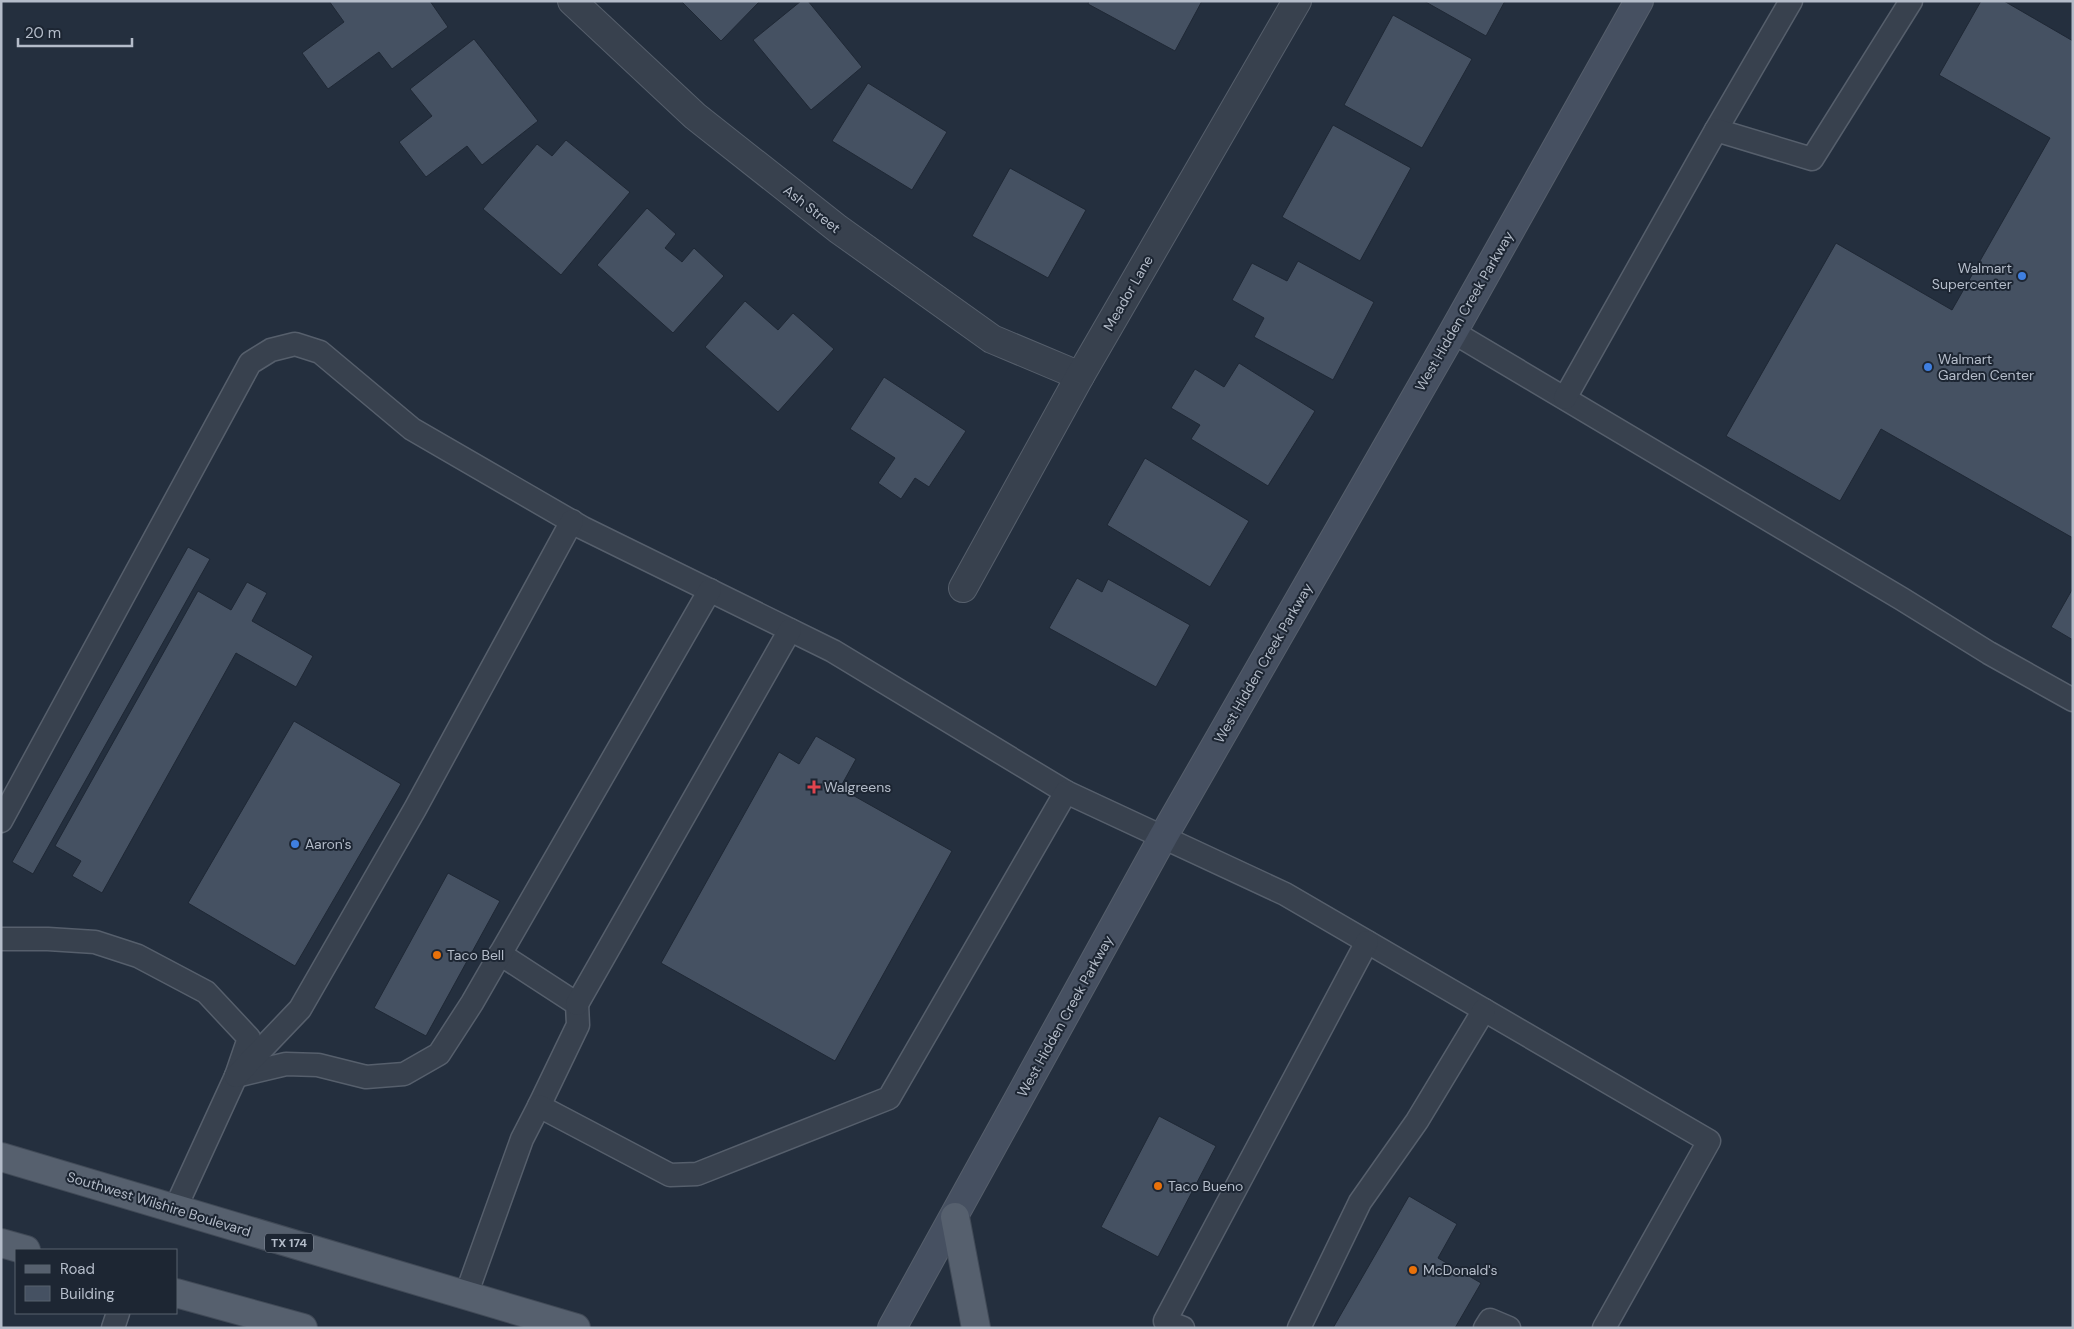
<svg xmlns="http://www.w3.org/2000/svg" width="2074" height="1329" viewBox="0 0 2074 1329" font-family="'DM Sans',sans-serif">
<rect width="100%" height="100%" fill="#242f3e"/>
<!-- building -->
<g fill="#455162" stroke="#1f2835">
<polygon points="329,1 430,1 448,27 392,69 379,52 328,89 302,53 344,22"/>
<polygon points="681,1 760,1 721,41"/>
<polygon points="801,1 808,1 862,67 811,110 753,40"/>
<polygon points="1089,1 1202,1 1175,51 1088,4"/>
<polygon points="1424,1 1505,1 1486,36"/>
<polygon points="1981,1 2004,1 2073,41 2073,538 1881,429 1840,501 1726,436 1836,243 1952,310 2050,138 1939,75"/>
<polygon points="1393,15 1472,59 1422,148 1344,105"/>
<polygon points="474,39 538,121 482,165 467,146 426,177 399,142 432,116 410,89"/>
<polygon points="868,83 947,132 912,190 832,141"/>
<polygon points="1333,125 1411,168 1360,261 1282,217"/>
<polygon points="566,140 630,192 561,275 483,209 537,144 552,156"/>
<polygon points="1010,168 1086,210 1048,278 972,236"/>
<polygon points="647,208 676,234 665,248 682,262 694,248 724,276 673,333 597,265"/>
<polygon points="1298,261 1374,302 1333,380 1254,337 1264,318 1232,300 1252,263 1287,281"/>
<polygon points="745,301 778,330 793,313 834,349 778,412 705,347"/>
<polygon points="1239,363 1315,411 1268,486 1191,439 1200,425 1171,408 1195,369 1224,387"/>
<polygon points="884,377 966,431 929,487 915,478 901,499 878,483 895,458 850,429"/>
<polygon points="1145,458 1249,521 1210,587 1107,525"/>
<polygon points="188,547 210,559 33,874 12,862"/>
<polygon points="1077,578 1102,592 1108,579 1190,625 1156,687 1049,628"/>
<polygon points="247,582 267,593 252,621 313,656 296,687 236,653 102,893 72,876 81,861 55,846 198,591 231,610"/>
<polygon points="2073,588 2073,640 2051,627"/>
<polygon points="294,721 401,784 295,966 188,903"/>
<polygon points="816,736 856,759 840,788 952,851 835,1061 661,963 779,752 799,764"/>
<polygon points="448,873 500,901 426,1036 374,1008"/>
<polygon points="1159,1116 1216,1146 1158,1257 1101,1227"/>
<polygon points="1409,1196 1457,1224 1438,1258 1481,1283 1455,1328 1333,1328"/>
</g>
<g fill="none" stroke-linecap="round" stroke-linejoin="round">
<!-- lane casing -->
<g stroke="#565f6c" stroke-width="25">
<g id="lane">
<polyline points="1716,130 1791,1"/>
<polyline points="1453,332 1902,599 1989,653 2073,700"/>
<polyline points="1565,398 1716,130 1812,159 1911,1"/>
<polyline points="1,821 250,363 271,350 295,344 320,352 412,429 583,528 833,651 1066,792"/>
<polyline points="1,939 48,939 95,942 138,956 206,992 249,1038 236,1076 175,1209"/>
<polyline points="500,954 577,1004 578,1025 539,1106"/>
<polyline points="577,1004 790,630"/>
<polyline points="236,1076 286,1064 318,1065 366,1077 404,1074 439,1054 472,1003 710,590"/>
<polyline points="236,1076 300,1009 415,809 572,521"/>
<polyline points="466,1295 522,1139 539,1106 670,1175 697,1174 889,1098 1066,792 1285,894 1709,1141 1604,1328"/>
<polyline points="113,1328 118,1313"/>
<polyline points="1183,1328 1165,1321 1367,942"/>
<polyline points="1299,1328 1360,1202 1417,1121 1484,1010"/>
<polyline points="1485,1328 1490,1320 1509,1328"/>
</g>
</g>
<!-- street casing -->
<g stroke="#565f6c" stroke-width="30">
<g id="street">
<polyline points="572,1 695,116 838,229 992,339 1080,376"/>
<polyline points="963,588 1080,376 1297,1"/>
</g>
</g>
<!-- secondary casing -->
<g stroke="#565f6c" stroke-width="30">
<polyline id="secondary" points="892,1328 1163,837 1453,332 1639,1"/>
</g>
<!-- primary casing -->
<g stroke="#414a57" stroke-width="30">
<g id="primary">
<polyline points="1,1157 576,1328"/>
<polyline points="955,1217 976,1328"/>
<polyline points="1,1243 26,1250"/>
<polyline points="176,1293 303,1328"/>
</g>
</g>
<!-- lane -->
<use href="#lane" stroke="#38414e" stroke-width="22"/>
<!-- street -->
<use href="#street" stroke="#38414e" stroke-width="28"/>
<!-- secondary -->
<use href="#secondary" stroke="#465061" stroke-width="28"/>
<!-- primary -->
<use href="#primary" stroke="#56606e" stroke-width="28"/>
</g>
<!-- markers -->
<g fill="#3f7fe0" stroke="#1d2633" stroke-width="2">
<circle cx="2022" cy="276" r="5"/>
<circle cx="1928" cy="367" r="5"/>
<circle cx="295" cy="844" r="5"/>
</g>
<path fill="#e0444e" stroke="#1d2633" stroke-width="2" d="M811.5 779.5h5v5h5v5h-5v5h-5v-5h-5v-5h5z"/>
<g fill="#e8710a" stroke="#1d2633" stroke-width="2">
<circle cx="437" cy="955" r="5"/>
<circle cx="1158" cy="1186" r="5"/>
<circle cx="1413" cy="1270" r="5"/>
</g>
<g text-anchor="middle" stroke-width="4" stroke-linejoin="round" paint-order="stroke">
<!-- shield labels -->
<rect fill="#1d2633" stroke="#878f9c" stroke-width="1" x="265" y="1233.5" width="48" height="19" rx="4"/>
<g font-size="12" font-weight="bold" fill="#b4bcc9">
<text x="289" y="1247">TX 174</text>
</g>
<!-- street labels -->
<g font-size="14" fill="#b4bcc9" stroke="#1d2633">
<text transform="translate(812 209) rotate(38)" y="5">Ash Street</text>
<text transform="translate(1128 293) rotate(-60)" y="5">Meador Lane</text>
<text transform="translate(1464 311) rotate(-60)" y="5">West Hidden Creek Parkway</text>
<text transform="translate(1263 663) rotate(-60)" y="5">West Hidden Creek Parkway</text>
<text transform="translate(1065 1016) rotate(-61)" y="5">West Hidden Creek Parkway</text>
<text transform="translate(159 1204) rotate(17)" y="5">Southwest Wilshire Boulevard</text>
</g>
<!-- poi labels -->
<g font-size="14" fill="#b4bcc9" stroke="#1d2633" text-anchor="start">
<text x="2012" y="273" text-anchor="end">Walmart<tspan x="2012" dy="16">Supercenter</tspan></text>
<text x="1938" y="364">Walmart<tspan x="1938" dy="16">Garden Center</tspan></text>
<text x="824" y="792">Walgreens</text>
<text x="305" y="849">Aaron's</text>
<text x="447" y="960">Taco Bell</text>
<text x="1168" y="1191">Taco Bueno</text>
<text x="1423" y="1275">McDonald's</text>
</g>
</g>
<!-- border -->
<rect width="2074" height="1329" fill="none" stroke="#b4bcc9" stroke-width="5"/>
<!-- legend -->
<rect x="15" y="1249" width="162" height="65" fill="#1d2633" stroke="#59626f"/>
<rect x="25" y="1265" width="25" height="8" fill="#56606e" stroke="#59626f"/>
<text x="60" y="1274" font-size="15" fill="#b4bcc9">Road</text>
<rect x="25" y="1286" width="25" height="15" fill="#455162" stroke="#59626f"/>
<text x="60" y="1299" font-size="15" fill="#b4bcc9">Building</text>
<!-- scale -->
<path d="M18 38v8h114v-8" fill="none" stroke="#b4bcc9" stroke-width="2.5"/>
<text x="25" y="38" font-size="15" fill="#b4bcc9" stroke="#1d2633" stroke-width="4" paint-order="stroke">20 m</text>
</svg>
